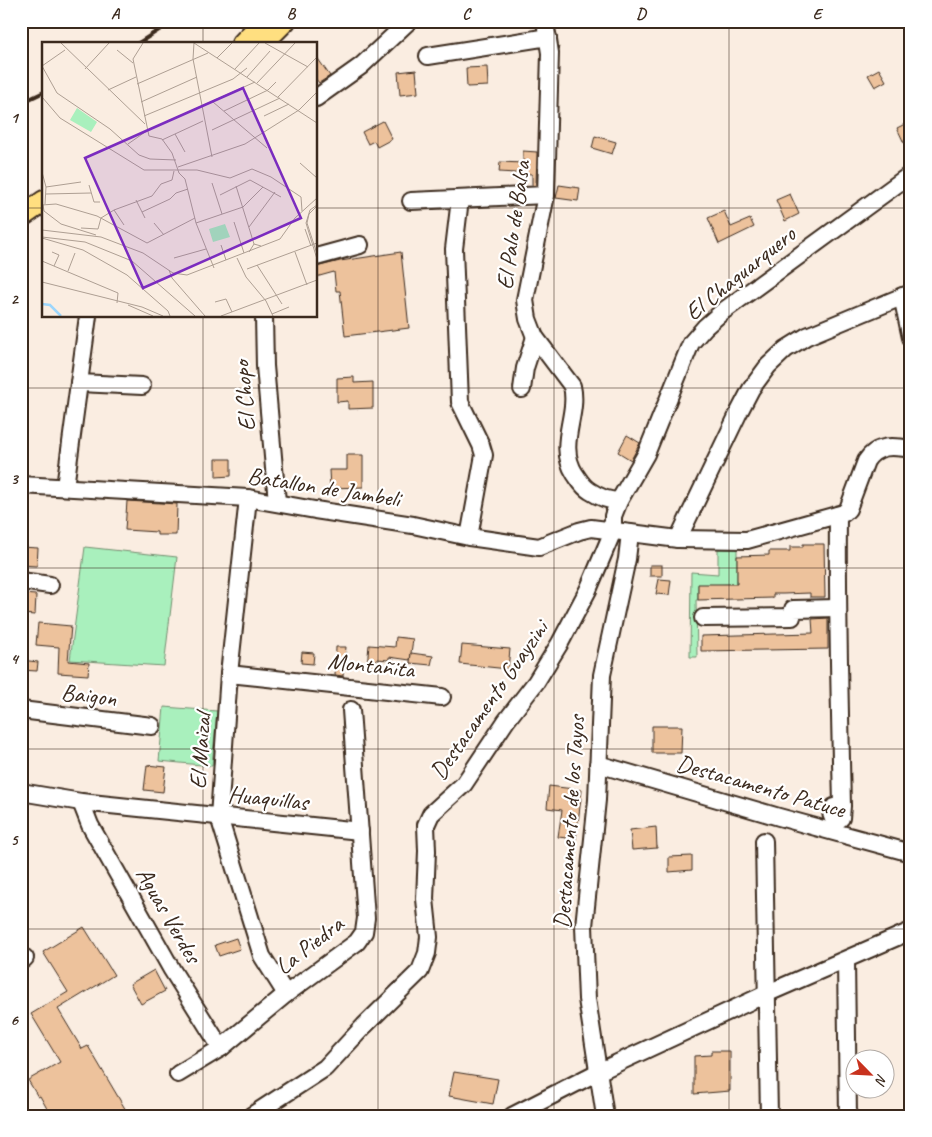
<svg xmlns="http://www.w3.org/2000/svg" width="932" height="1137" viewBox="0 0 932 1137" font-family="Caveat,sans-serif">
<rect width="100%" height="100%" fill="#faede1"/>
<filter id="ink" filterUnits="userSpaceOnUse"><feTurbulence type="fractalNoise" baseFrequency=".02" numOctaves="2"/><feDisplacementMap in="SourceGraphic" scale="10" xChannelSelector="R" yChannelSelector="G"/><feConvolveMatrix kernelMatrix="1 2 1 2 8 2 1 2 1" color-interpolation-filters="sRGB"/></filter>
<g filter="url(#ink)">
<!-- green -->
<g fill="#a9f0bd" stroke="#728d6e">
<polygon points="85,547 177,557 164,666 70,660"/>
<polygon points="718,549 737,549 737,584 698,585 698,600 696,600 697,657 690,657 691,572 718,574"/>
<polygon points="164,707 217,711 212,766 159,761"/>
</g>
<!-- building -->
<g fill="#edc29c" stroke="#3b2a1e">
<polygon points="316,56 330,76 319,83 316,79"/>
<polygon points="487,67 488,86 467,87 466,68"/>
<polygon points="879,69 886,81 875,87 868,75"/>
<polygon points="416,70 418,93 400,95 398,72"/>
<polygon points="383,121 392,139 377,147 374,141 368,144 362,132"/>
<polygon points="911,121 911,140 904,143 897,128"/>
<polygon points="595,136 616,142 612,154 592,148"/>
<polygon points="523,151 537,152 536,185 532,186 532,174 499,172 500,162 523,163"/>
<polygon points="559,185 580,188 578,201 556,198"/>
<polygon points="790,194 799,214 785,221 776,200"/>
<polygon points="724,211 731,227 750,219 754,227 719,244 708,218"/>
<polygon points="401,252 409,328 345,336 340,291 336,291 334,272 316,277 316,267 340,261"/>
<polygon points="354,377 354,383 373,382 373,408 348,409 348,401 337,402 337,378"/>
<polygon points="627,435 640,443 631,460 618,452"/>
<polygon points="347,455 363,455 363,487 330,488 329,470 347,470"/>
<polygon points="216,459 231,459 231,476 216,477"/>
<polygon points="127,501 177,504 176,535 157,535 157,532 125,530"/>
<polygon points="803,544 824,544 825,597 810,597 810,593 783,594 773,594 773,598 698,600 698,584 737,584 737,556 769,555 769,551 790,551 790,547 803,547"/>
<polygon points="21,547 38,548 37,566 21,565"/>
<rect x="650" y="565" width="12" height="11"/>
<polygon points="659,579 671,580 669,595 656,594"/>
<polygon points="21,594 36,595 35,615 21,614"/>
<polygon points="828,618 828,649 701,651 701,636 813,633 812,619"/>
<polygon points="38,623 71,626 68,661 89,663 88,675 58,673 59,647 36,645"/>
<polygon points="396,637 413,639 410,660 389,657 389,660 377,659 376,667 367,666 369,645 395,647"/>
<polygon points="462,645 510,649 508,669 460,664"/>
<polygon points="336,647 346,647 343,676 335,675"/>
<polygon points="302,652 314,653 313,664 301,663"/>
<polygon points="411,653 433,656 431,665 410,663"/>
<polygon points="21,660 38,662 37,671 21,670"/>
<polygon points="652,726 682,726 681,753 652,753"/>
<polygon points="147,765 166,767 163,792 144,790"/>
<polygon points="549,786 582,790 576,839 558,837 562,810 547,808"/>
<polygon points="656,827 657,848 632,850 630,830"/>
<polygon points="692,856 692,870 669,872 669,857"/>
<polygon points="84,927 114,975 58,1009 82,1049 88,1046 127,1112 120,1116 51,1116 40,1096 38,1097 28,1080 60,1062 31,1014 68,992 43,952"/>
<polygon points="236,938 240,949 219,956 215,945"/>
<polygon points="154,970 165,991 141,1004 130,984"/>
<polygon points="711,1051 730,1051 730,1091 694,1094 694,1056 711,1055"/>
<polygon points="454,1072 498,1079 493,1104 449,1096"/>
</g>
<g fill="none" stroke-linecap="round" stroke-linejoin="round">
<!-- minor casing -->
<g stroke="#3b2a1e" stroke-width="20">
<g id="minor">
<path d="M545,21L550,53L546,195L525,300L528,319L535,337L572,386C579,416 556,444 575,474C580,481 583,487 590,491C599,497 608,501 619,501"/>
<polyline points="428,56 548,37"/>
<polyline points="316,98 361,66 409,21"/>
<polyline points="460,199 454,249 460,402 481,445 484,455 469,537"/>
<polyline points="411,201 546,195"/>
<polyline points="316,257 360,245"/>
<polyline points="902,296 911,338"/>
<polyline points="264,316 265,366 277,502"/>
<polyline points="79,383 142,386"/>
<polyline points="522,389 525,368 535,337"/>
<path d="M21,485L248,498L315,510L413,525L469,537L539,547L579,531L591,528L678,539L747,540L844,513L848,509L866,461C877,444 893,446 911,449"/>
<polyline points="65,487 88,316"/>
<polyline points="248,498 229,674 219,817 262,956 286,994"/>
<path d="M838,515C837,612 840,709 842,806L841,818L838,820C830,818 830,813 834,807L842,806"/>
<polyline points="678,539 739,412 751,389 768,366 786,349 807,336 911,293"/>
<polyline points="21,581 50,585"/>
<polyline points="703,618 792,617 793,609 837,608"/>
<polyline points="229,674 442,697"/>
<polyline points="21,710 152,726"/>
<polyline points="598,764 779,817 911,853"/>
<polyline points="21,792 81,802 360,831"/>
<polyline points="81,802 90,825 172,970 221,1048"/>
<polyline points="764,841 769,1116"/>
<polyline points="846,960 848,1116"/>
<polyline points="21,961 25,958"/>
<polyline points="178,1074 221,1048 286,994 357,942 364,932 366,918 351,710"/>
<polyline points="251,1116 325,1068 364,1026 420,971 427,953 429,937 425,899 427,851 426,825 431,814 464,784 506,721 536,682 560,643 588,590 613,531 613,516 619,501 646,454 691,343 705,327 722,312 911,174"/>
<polyline points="512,1116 598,1072 768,993 911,931"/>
<polyline points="605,1116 587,999 584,926 597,800 602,675 627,559 630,533"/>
</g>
</g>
<!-- major casing -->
<g stroke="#3b2a1e" stroke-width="24">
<g id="major">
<polyline points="242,44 264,21"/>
<polyline points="262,44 285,21"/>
<polyline points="21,217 44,201"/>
</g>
</g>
<!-- minor -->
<use href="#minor" stroke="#fff" stroke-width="16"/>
<!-- major -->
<use href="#major" stroke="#ffdf80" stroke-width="20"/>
<!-- rail -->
<g stroke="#3b2a1e" stroke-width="4">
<polyline points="137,44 173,21"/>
<polyline points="21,103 44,92"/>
</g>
</g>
</g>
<!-- grid -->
<path fill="none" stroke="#3b2a1e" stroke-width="1" stroke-opacity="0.55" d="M203,21V44M378,21V1116M554,21V1116M729,21V1116M21,208H44M316,208H911M203,316V1116M21,388H911M21,568H911M21,749H911M21,929H911"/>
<g text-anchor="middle" stroke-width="4.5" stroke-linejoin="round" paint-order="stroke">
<!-- street labels -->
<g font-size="24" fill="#3b2a1e" stroke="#fff">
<text transform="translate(513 225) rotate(-82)" y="8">El Palo de Balsa</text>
<text transform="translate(740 273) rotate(-39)" y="8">El Chaguarquero</text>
<text transform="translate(244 396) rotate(-95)" y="8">El Chopo</text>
<text transform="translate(324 487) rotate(9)" y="8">Batallon de Jambeli</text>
<text transform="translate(371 665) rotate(6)" y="8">Montañita</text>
<text transform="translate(89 695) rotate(7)" y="8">Baigon</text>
<text transform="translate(489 700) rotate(-55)" y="8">Destacamento Guayzini</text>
<text transform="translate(200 751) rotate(-86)" y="8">El Maizal</text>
<text transform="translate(761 786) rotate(16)" y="8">Destacamento Patuce</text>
<text transform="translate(268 798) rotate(6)" y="8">Huaquillas</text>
<text transform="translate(569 822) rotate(-86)" y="8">Destacamento de los Tayos</text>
<text transform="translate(169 915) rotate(60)" y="8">Aguas Verdes</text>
<text transform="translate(309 945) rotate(-38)" y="8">La Piedra</text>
</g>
</g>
<!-- overview -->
<g transform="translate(42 42)">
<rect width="275" height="275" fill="#faede1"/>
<path d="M35,66L55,80L49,90L28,78ZM183,182L188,195L171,200L167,187Z" fill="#a9f0bd"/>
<path fill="none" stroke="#9cd6fc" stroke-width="2.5" d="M0,262L8,263L19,274"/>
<path fill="none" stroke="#ae9f93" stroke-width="1" d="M19,1L103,82M101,1L91,17L107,94L120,97L130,111L137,131L143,137L154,181L172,226M152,1L275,81M152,1L151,17L170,115M223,1L266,25M75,8L91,21M175,16L190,1M0,24L15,51L68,87L97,113L108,117L134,118M0,24L23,8M43,27L67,1M193,27L217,1M205,35L228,9M215,41L253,1M95,42L166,11M66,48L94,35M0,55L18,76L102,128H155L188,136L210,127L229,135L259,155L260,169M236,55L275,15M99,60L155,35M171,60L225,106M182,69L226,48L234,40M102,74L191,37L205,26M222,74L247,62M170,88L238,56M133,92L143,110M120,98L161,79M86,102L106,88L213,40M258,121L275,136M136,125L203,102L257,68L275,50M0,130L4,145L3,162M170,141L180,172M47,143L52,160H58M194,144L212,202M4,145L39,140M4,152L49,151M178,153L208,138L239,155M94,158L103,176M0,163L14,162L55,174L105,201L153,176M1,163L2,169L19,182L54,193M275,163L268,168L264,181L275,217M275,164L267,172L265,181L275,212M72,168L82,183M100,170L128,157L134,151L146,147M192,180L202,211M112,181L122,193M154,181L201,165L221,145M207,185L233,150M39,186L56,187L59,176L72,168L110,154L119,142L130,138L132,129M263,187L269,204M0,188L59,195L101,211L131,231L145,233L238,197L253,176L275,156M0,195L43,200L90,219L153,274M0,196L41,208L85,233L126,269L128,274M179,203L184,218M10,210L17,213L12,224M207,210L212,202L219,204M253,210L265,243M132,216L164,207M195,216L204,235L224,259L231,274M0,219L76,251L75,261M215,223L240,262M205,227L275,201M127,228L130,236L163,274M26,229L33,211M0,240L100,265L121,274M173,260L184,257L190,270M86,263L111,274M230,272L247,265M179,274L275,238"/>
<path fill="#7b2cbf" fill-opacity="0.15" stroke="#7b2cbf" stroke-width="2.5" d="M201,46L259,176L101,246L43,116Z"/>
<rect width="275" height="275" fill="none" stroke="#3b2a1e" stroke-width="2.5"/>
</g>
<!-- margin -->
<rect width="932" height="1137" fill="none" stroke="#fff" stroke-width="55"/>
<!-- north arrow -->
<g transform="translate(870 1074) rotate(114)"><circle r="24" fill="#ffffff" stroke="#b1aaa5"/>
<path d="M0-4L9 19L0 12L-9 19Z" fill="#c8321e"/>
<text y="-8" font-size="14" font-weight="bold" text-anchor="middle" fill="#3b2a1e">N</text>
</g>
<rect x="28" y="28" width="876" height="1082" fill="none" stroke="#3b2a1e" stroke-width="2"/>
<g font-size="16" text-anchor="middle" font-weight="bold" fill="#3b2a1e">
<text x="115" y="19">A</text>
<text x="291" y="19">B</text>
<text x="466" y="19">C</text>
<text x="641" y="19">D</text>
<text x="817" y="19">E</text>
<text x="14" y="123">1</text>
<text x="14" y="304">2</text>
<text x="14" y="484">3</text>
<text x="14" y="664">4</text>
<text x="14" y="845">5</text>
<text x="14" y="1025">6</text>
</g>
</svg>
